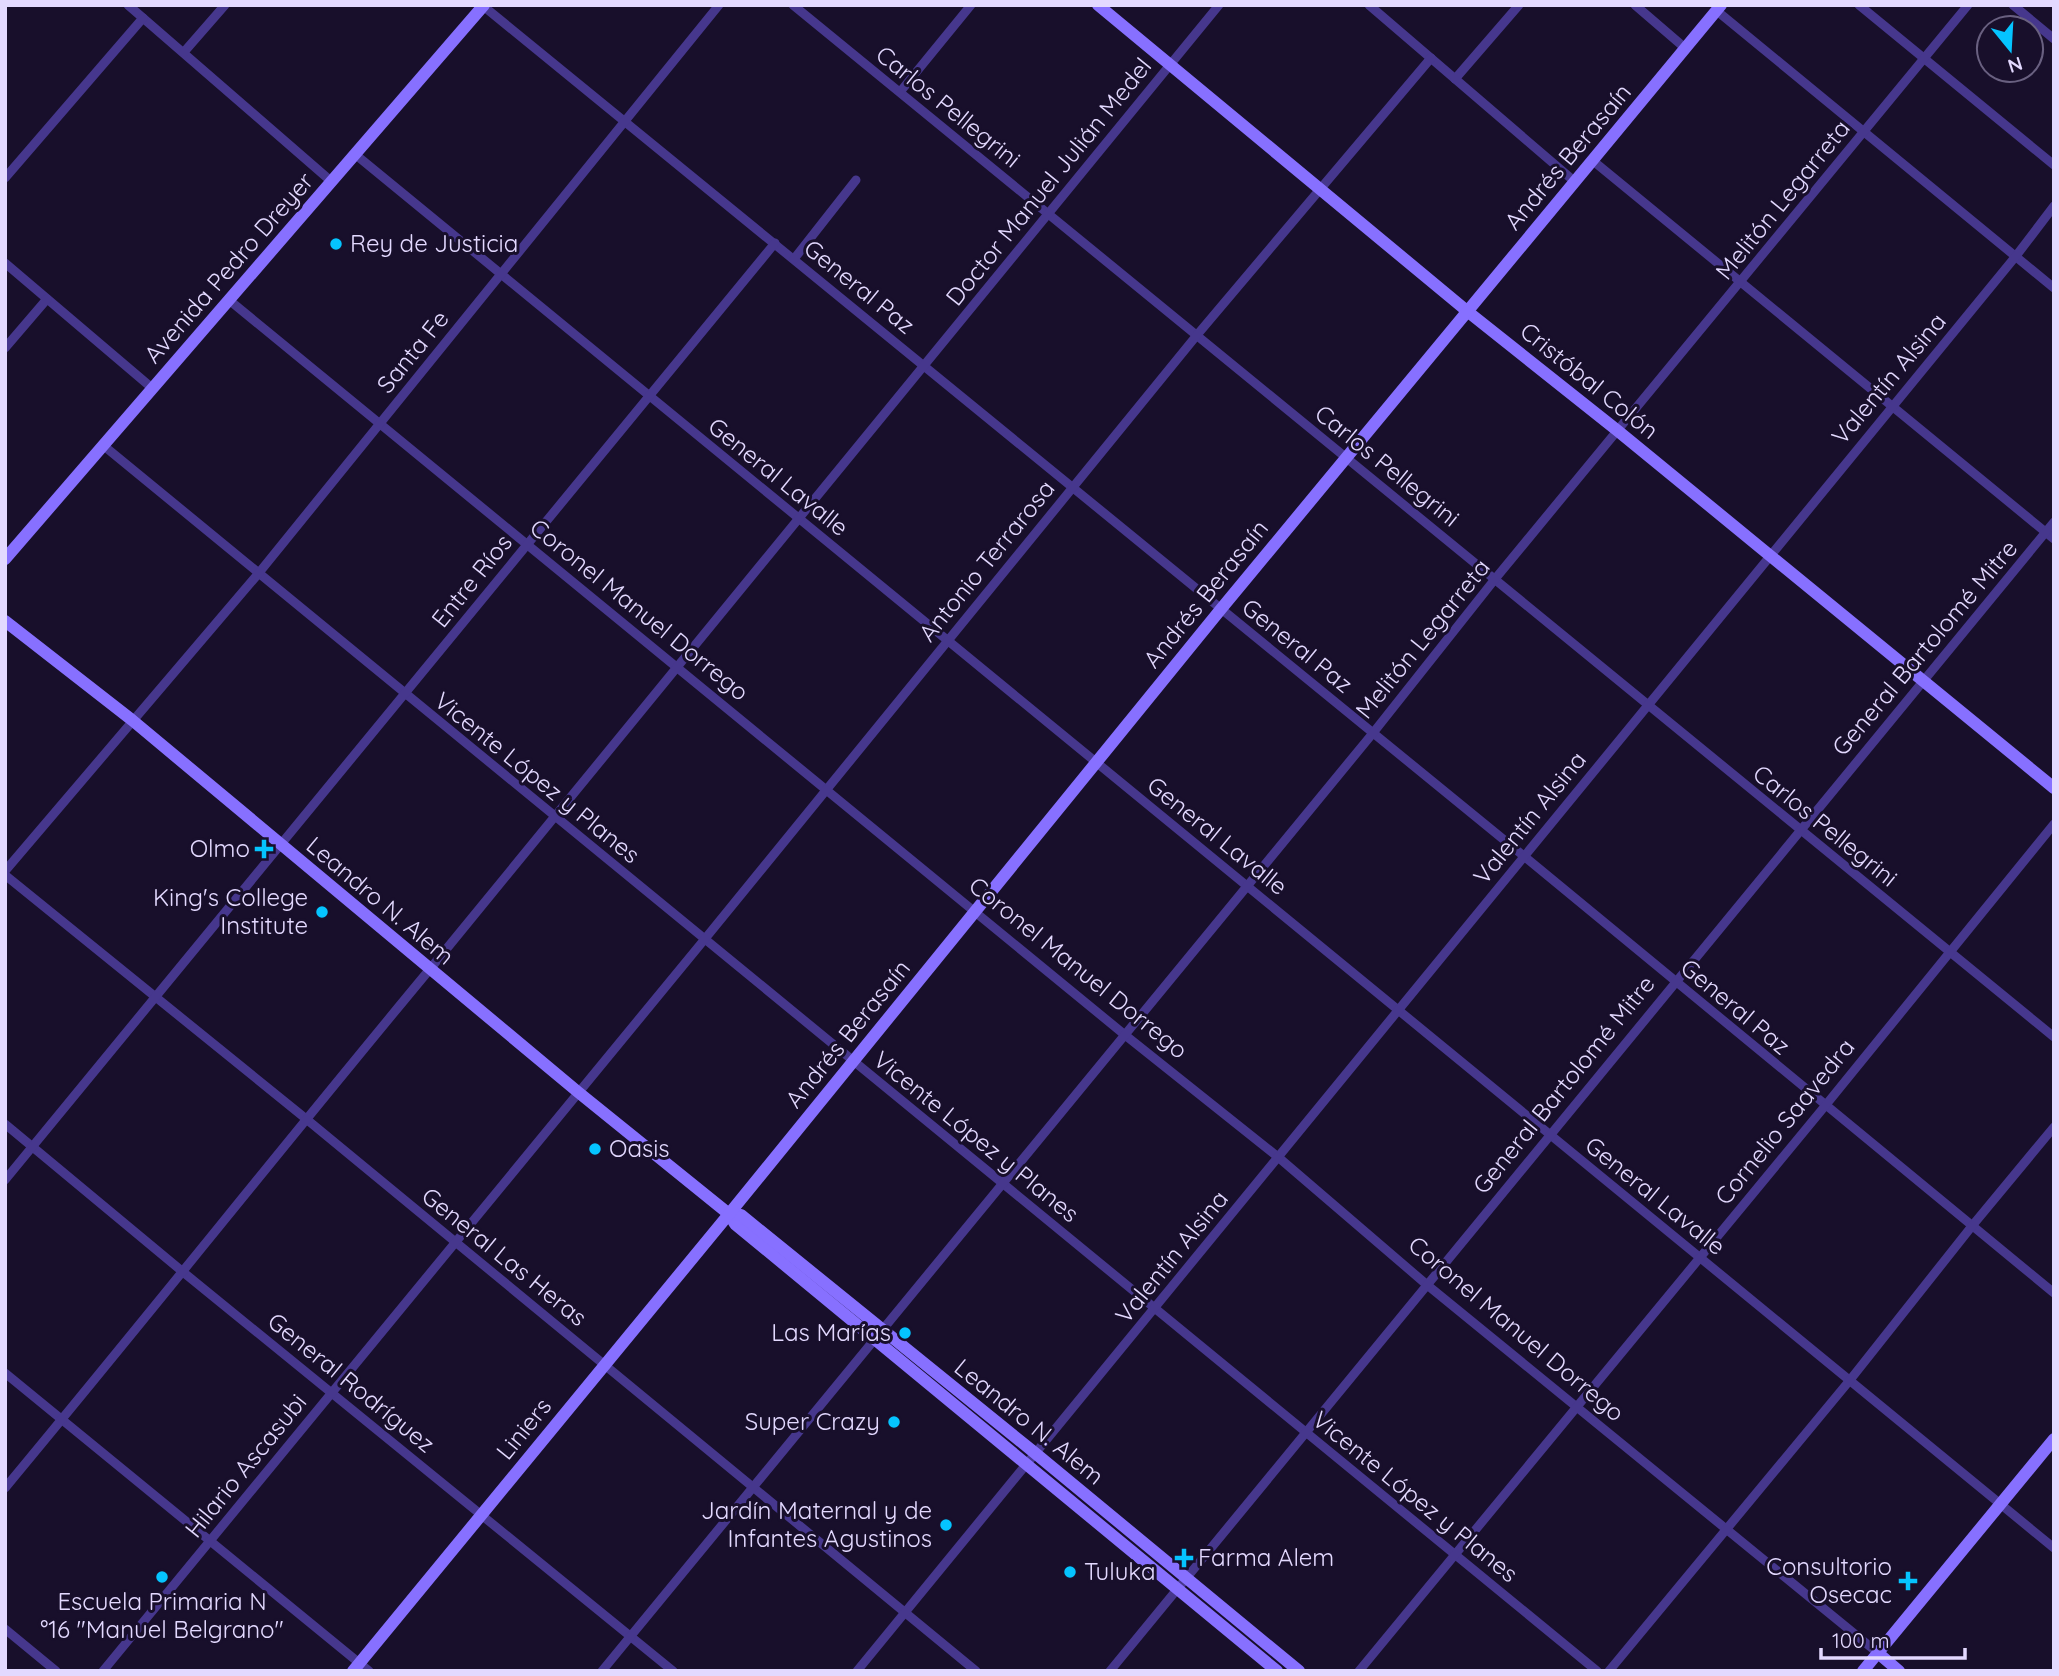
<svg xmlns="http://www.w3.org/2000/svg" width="2059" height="1676" viewBox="0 0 2059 1676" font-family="Quicksand,sans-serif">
<rect width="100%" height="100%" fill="#180f2b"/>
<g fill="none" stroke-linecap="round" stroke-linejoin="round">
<!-- street -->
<g stroke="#46378d" stroke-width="9">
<polyline points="128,5 332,182"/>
<polyline points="482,5 1525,857 2054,1293"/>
<polyline points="793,5 2054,1037"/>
<polyline points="1369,5 1574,181"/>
<polyline points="1635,5 1685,48"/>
<polyline points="1859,5 2054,165"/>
<polyline points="2013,5 2054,39"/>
<polyline points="1717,11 2054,288"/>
<polyline points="184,52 225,5"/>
<polyline points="1455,79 1519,5"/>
<polyline points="900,92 971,5"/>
<polyline points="356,155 2054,1548"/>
<polyline points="1592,160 2054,539"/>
<polyline points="5,178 143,18"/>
<polyline points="794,259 856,180"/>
<polyline points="5,263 152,388"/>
<polyline points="229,300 1125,1035 1278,1157 1426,1284 1878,1653"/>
<polyline points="5,348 47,299"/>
<polyline points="104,446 1597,1671"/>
<polyline points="5,871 258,574 719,5"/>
<polyline points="5,875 305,1118 976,1671"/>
<polyline points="5,1124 183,1272 673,1671"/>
<polyline points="5,1180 775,243"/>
<polyline points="5,1373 369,1671"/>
<path d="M5,1488C148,1316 287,1141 430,969L1219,5"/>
<polyline points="5,1629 56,1671"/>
<polyline points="103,1671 704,940 1197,335 1431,58"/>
<polyline points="602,1671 1373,733 1495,579 1968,5"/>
<polyline points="857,1671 2016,256 2054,206"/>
<polyline points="1110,1671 2054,522"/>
<polyline points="1359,1671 1825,1106 2054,824"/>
<polyline points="1609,1671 1850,1380 1972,1226 2054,1127"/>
</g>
<!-- secondary -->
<g stroke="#8770ff" stroke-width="12">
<polyline points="1098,5 1467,311 1618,431 2054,788"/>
<polyline points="5,559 484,5"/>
<polyline points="5,621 132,720 578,1092 729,1214 735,1224 1277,1671"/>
<polyline points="729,1214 741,1215 1035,1453 1299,1671"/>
<polyline points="1878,1653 1899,1671"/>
<polyline points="353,1671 729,1214 1221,609 1721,5"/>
<polyline points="1863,1671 2054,1439"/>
</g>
</g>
<!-- markers -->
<g fill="#05c4ff" stroke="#180f2b" stroke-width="2.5">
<circle cx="336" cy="244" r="7"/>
<path d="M260.5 838.5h7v7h7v7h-7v7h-7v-7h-7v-7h7z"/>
<circle cx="322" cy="912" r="7"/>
<circle cx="595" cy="1149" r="7"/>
<circle cx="905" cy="1333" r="7"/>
<circle cx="894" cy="1422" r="7"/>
<circle cx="946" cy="1525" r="7"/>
<path d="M1180.5 1547.5h7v7h7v7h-7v7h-7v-7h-7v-7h7z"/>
<circle cx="1070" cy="1572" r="7"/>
<circle cx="162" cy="1577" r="7"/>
<path d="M1904.5 1570.5h7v7h7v7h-7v7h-7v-7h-7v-7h7z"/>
</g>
<g text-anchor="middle" stroke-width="6" stroke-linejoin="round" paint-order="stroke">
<!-- street labels -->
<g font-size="24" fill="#e3d9ff" stroke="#180f2b">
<text transform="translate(948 107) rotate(39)" y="8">Carlos Pellegrini</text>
<text transform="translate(1568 157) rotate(-50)" y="8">Andrés Berasaín</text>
<text transform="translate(1049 182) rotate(-51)" y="8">Doctor Manuel Julián Medel</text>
<text transform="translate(1783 200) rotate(-51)" y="8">Melitón Legarreta</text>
<text transform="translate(229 268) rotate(-49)" y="8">Avenida Pedro Dreyer</text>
<text transform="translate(859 287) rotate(39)" y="8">General Paz</text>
<text transform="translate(413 352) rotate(-51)" y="8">Santa Fe</text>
<text transform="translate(1889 379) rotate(-50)" y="8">Valentín Alsina</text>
<text transform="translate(1589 381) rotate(39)" y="8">Cristóbal Colón</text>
<text transform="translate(1387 466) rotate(39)" y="8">Carlos Pellegrini</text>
<text transform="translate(778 477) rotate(39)" y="8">General Lavalle</text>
<text transform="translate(987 561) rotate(-51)" y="8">Antonio Terrarosa</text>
<text transform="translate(472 581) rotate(-51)" y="8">Entre Ríos</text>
<text transform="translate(1206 594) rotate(-51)" y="8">Andrés Berasaín</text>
<text transform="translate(639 610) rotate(39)" y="8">Coronel Manuel Dorrego</text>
<text transform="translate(1423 639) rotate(-51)" y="8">Melitón Legarreta</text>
<text transform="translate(1297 646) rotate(39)" y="8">General Paz</text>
<text transform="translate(1925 648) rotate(-50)" y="8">General Bartolomé Mitre</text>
<text transform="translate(537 778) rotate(39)" y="8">Vicente López y Planes</text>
<text transform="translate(1530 818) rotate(-51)" y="8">Valentín Alsina</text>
<text transform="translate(1825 826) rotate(39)" y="8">Carlos Pellegrini</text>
<text transform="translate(1217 836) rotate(39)" y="8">General Lavalle</text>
<text transform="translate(380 901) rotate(40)" y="8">Leandro N. Alem</text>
<text transform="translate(1078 968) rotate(39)" y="8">Coronel Manuel Dorrego</text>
<text transform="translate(1735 1007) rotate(40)" y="8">General Paz</text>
<text transform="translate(848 1034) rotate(-51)" y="8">Andrés Berasaín</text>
<text transform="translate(1564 1085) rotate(-51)" y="8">General Bartolomé Mitre</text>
<text transform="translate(1785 1122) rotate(-51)" y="8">Cornelio Saavedra</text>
<text transform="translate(976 1137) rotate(39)" y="8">Vicente López y Planes</text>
<text transform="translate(1655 1196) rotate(39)" y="8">General Lavalle</text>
<text transform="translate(504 1257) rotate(39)" y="8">General Las Heras</text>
<text transform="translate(1172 1257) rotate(-51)" y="8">Valentín Alsina</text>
<text transform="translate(1516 1329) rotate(40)" y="8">Coronel Manuel Dorrego</text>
<text transform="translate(351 1383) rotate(39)" y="8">General Rodríguez</text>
<text transform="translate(1029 1422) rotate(39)" y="8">Leandro N. Alem</text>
<text transform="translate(524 1429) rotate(-51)" y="8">Liniers</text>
<text transform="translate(246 1466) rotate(-51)" y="8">Hilario Ascasubi</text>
<text transform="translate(1415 1497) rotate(39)" y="8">Vicente López y Planes</text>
</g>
<!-- poi labels -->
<g font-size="24" fill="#e3d9ff" stroke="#180f2b" text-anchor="end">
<text x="350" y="252" text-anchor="start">Rey de Justicia</text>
<text x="250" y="857">Olmo</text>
<text x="308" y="906">King's College<tspan x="308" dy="28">Institute</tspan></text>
<text x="609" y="1157" text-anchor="start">Oasis</text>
<text x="891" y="1341">Las Marías</text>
<text x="880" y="1430">Super Crazy</text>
<text x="932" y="1519">Jardín Maternal y de<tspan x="932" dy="28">Infantes Agustinos</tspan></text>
<text x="1198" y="1566" text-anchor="start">Farma Alem</text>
<text x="1892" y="1575">Consultorio<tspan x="1892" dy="28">Osecac</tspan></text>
<text x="1084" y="1580" text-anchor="start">Tuluka</text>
<text x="162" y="1610" text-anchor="middle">Escuela Primaria N<tspan x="162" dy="28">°16 "Manuel Belgrano"</tspan></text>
</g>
</g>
<!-- border -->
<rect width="2059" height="1676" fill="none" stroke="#e3d9ff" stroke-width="14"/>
<!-- north arrow -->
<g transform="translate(2010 49) rotate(162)"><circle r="33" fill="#180f2b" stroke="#696080" stroke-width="2"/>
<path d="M0-5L12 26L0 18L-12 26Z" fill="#05c4ff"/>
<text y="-10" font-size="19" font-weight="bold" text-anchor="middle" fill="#e3d9ff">N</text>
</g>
<!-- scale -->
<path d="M1821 1648v10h144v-10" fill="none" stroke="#e3d9ff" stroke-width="3.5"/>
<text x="1832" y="1648" font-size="21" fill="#e3d9ff" stroke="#180f2b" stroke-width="5" paint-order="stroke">100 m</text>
</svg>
